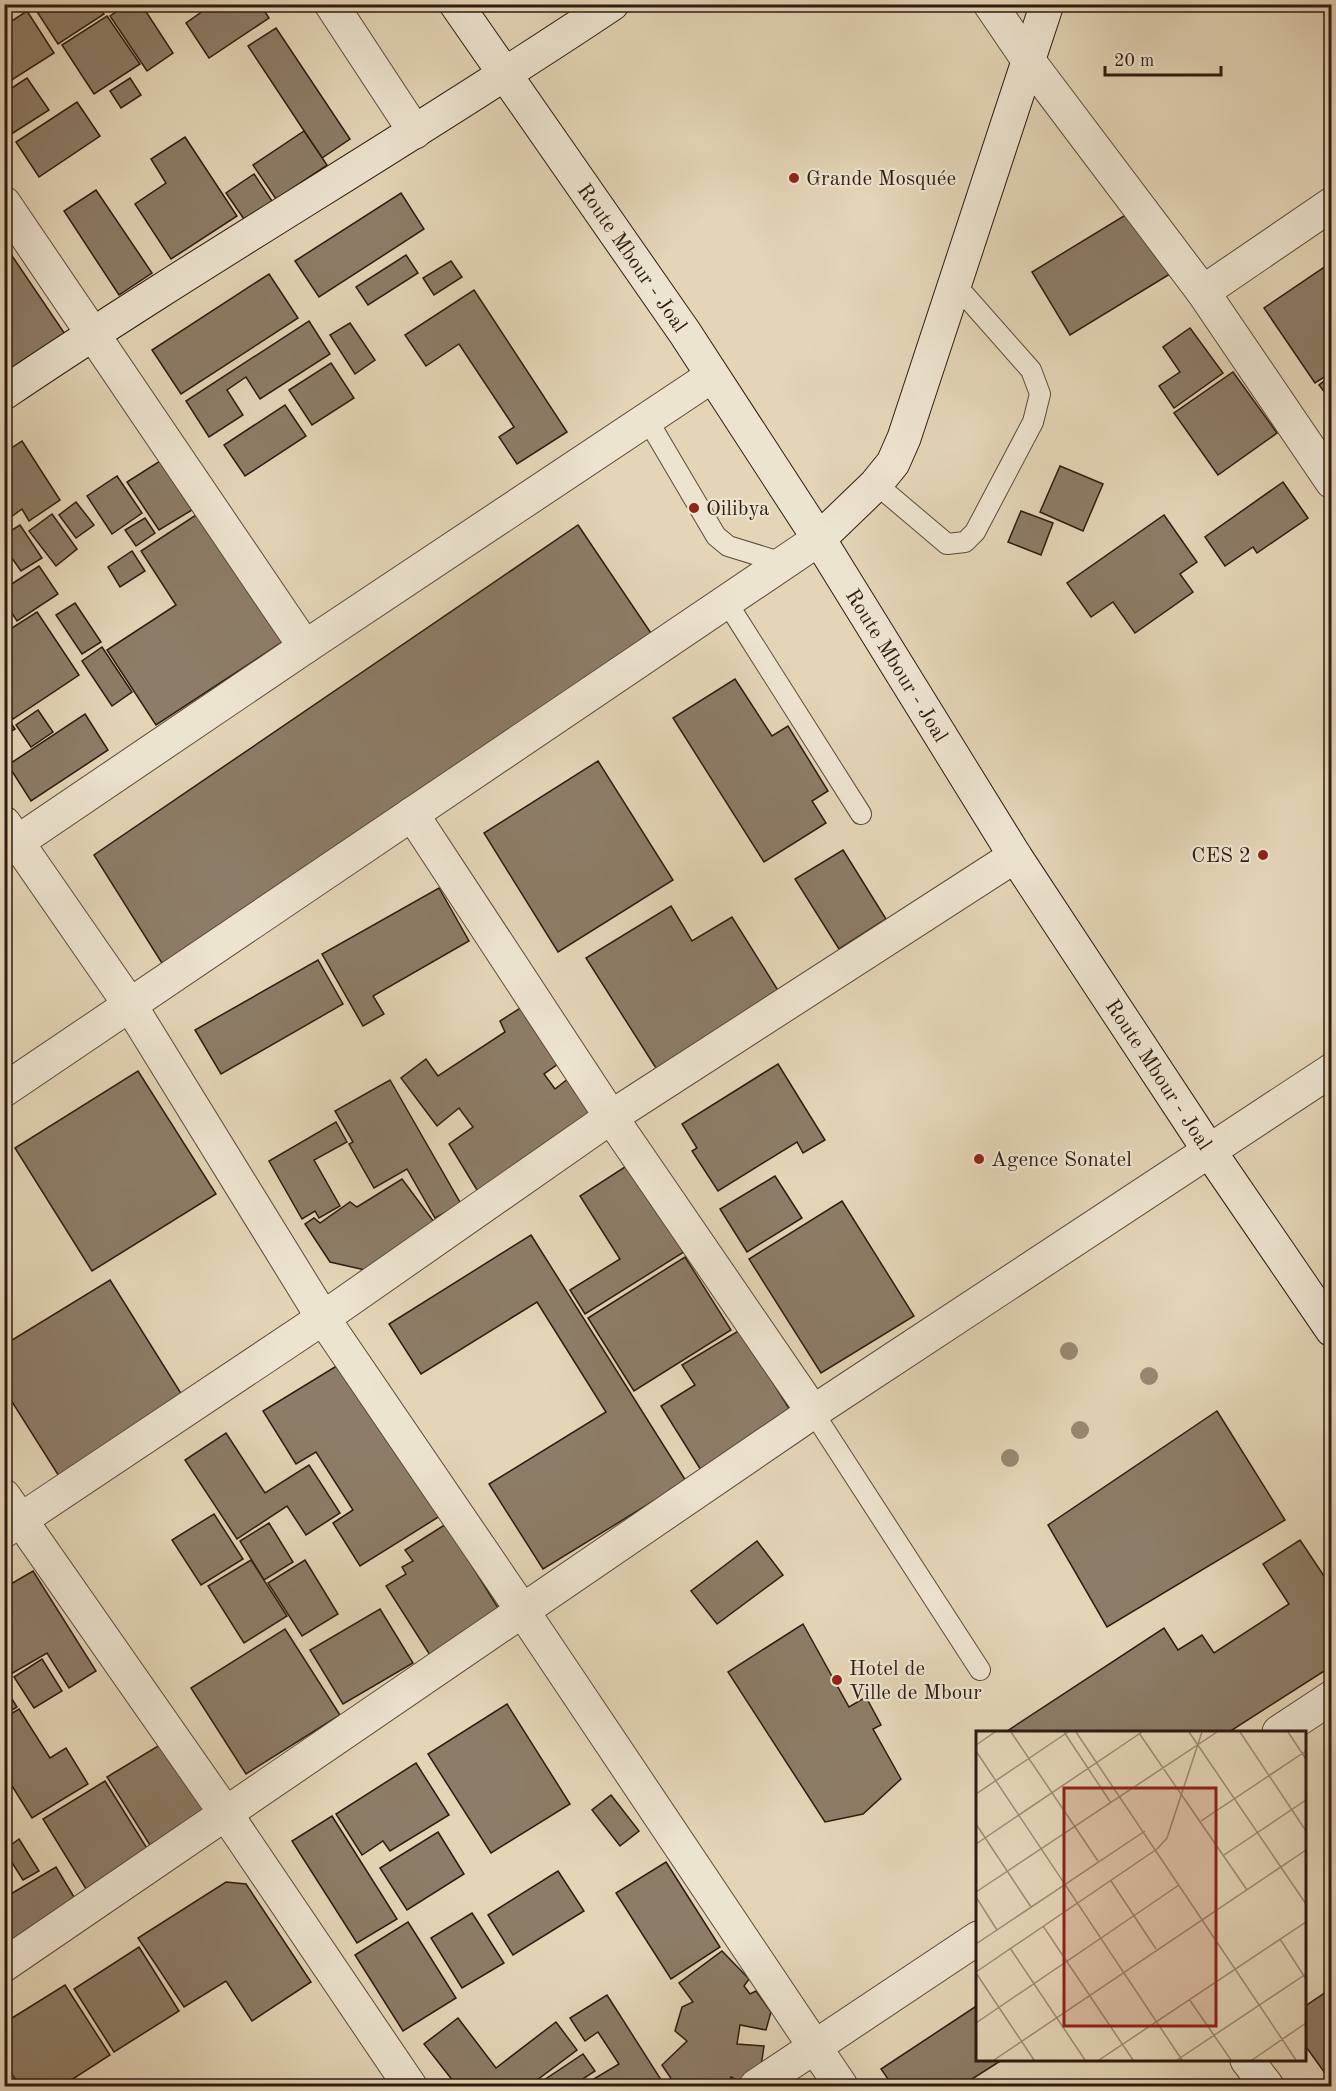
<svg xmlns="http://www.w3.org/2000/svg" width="1336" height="2091" viewBox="0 0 1336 2091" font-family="'Old Standard TT',serif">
<rect width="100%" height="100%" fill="#e4d5b7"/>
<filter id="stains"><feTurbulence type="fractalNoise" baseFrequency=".00333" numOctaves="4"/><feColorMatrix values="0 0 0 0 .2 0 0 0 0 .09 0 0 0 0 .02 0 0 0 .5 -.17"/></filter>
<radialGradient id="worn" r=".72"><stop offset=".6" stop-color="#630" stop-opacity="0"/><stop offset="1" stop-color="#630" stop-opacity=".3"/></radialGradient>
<!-- building -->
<g fill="#8d7c67" stroke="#2f1b11" stroke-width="1.5">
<polygon points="32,4 97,4 104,14 58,44"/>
<polygon points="128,4 141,4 173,53 147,71 110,16"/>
<polygon points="213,4 260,4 269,18 209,58 186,23"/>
<polygon points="27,11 54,53 4,85 4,26"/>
<polygon points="107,16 140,64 94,94 62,45"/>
<polygon points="276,28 350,139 322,158 248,46"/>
<polygon points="27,78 49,110 13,133 4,120 4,93"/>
<polygon points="130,78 141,95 121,108 110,91"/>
<polygon points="77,102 100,136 39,177 16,142"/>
<polygon points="304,131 327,165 276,199 253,165"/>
<polygon points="185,137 237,216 171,259 135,204 166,183 151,159"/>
<polygon points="254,174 274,204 246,222 226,193"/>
<polygon points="96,190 152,273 119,295 64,211"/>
<polygon points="401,193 424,229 319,297 295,261"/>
<polygon points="1132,211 1170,274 1070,335 1032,272"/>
<polygon points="4,244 67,337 4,378 4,332 7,330 4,327"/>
<polygon points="406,255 418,273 368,305 356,287"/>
<polygon points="451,261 462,277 434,295 423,278"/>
<polygon points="1332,262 1332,372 1315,383 1264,308"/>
<polygon points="269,274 298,318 181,394 152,350"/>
<polygon points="474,290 567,432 517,464 499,437 514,427 459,344 426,366 405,335"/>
<polygon points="309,321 330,354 260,399 246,377 227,390 243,415 209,437 186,401"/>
<polygon points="350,323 375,360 355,374 330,335"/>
<polygon points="1190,328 1223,373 1174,408 1159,386 1180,372 1163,347"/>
<polygon points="331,363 354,398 312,425 289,390"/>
<polygon points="1233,372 1277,433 1218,475 1174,413"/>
<polygon points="1332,375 1332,402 1319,385"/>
<polygon points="285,405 306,436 245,476 224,445"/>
<polygon points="22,441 60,500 29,521 22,509 11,517 4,507 4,453"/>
<polygon points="160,461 192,510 159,530 127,482"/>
<polygon points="1060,466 1103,484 1083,531 1040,512"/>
<polygon points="117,476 142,513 112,534 87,496"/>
<polygon points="1283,482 1308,518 1257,553 1253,547 1225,566 1205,537"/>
<polygon points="76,502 94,525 76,538 59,515"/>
<polygon points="1021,511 1053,523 1041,555 1008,542"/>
<polygon points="199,513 284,641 156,725 107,650 176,605 141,551"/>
<polygon points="52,514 77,549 56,566 29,531"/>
<polygon points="1164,515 1197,562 1180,574 1193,592 1135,633 1113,602 1091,617 1067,583"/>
<polygon points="145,518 155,533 136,546 125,530"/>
<polygon points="20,525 42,558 21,571 4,547 4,535"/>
<polygon points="578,525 657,642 165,968 94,855"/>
<polygon points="132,551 145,571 120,587 108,567"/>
<polygon points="39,566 58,594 17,621 4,601 4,589"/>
<polygon points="75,603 101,642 82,654 56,615"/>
<polygon points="37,612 79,675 13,719 4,707 4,633"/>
<polygon points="102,647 132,692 112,706 82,661"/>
<polygon points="735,679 772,736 788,726 828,791 812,801 826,823 764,862 673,718"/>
<polygon points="38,710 53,732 31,747 16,725"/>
<polygon points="4,713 15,729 4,736"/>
<polygon points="85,714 108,750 31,801 8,765"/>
<polygon points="598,761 673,880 558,952 484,833"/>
<polygon points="843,850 886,919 839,949 795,879"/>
<polygon points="439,888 469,941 373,996 384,1014 363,1026 322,954"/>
<polygon points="671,906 692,941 732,917 784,1000 661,1076 586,958"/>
<polygon points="318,960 343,1004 221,1074 195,1030"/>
<polygon points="533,1000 568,1057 544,1074 555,1089 578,1071 605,1114 480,1195 449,1144 473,1127 459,1108 437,1126 401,1078 426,1059 438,1076 505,1032 500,1021"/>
<polygon points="778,1064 825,1140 803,1153 797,1142 718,1191 692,1151 697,1148 682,1124"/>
<polygon points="138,1071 216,1194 92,1271 15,1148"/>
<polygon points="390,1080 461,1204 435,1218 407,1169 374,1188 349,1144 353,1142 335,1111"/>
<polygon points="336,1122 347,1142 314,1160 340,1206 319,1218 315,1211 302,1219 269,1161"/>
<polygon points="631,1163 687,1250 585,1314 570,1290 620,1259 580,1196"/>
<polygon points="775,1176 802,1218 747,1252 720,1209"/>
<polygon points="402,1179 434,1222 365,1270 330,1262 305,1224 314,1218 320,1223 350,1202 357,1207"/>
<polygon points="842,1201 914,1316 821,1373 749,1259"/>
<polygon points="531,1235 686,1481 543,1569 489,1484 606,1412 537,1302 421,1374 389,1324"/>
<polygon points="685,1257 731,1330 634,1391 588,1318"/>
<polygon points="110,1280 187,1403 62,1481 4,1389 4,1345"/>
<polygon points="740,1330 795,1418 704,1475 661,1406 695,1385 682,1365"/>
<polygon points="343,1362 440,1516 360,1566 333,1523 353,1510 316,1452 296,1464 263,1411"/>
<polygon points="1217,1411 1285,1520 1107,1627 1048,1525"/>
<polygon points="226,1433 265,1493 309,1465 340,1513 306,1535 287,1506 237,1539 185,1460"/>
<polygon points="214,1514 243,1559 201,1585 172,1540"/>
<polygon points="269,1523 293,1562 264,1580 240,1541"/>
<polygon points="446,1524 500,1611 430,1655 386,1586 406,1574 402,1567 413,1561 405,1550"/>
<polygon points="1300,1540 1332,1588 1332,1666 1229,1732 1008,1732 1007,1731 1164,1628 1178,1650 1202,1635 1214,1653 1289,1604 1263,1564"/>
<polygon points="757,1541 783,1575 717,1624 691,1591"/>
<polygon points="251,1560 287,1616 244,1643 208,1586"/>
<polygon points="305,1560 338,1614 302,1636 268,1583"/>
<polygon points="33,1571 96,1671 69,1688 47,1653 4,1678 4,1588"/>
<polygon points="380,1609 413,1663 343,1704 310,1650"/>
<polygon points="803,1624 849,1707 866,1697 881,1725 873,1729 901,1779 863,1814 825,1822 728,1672"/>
<polygon points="285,1629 340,1715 246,1774 191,1688"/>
<polygon points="42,1659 62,1691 34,1708 14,1677"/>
<polygon points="4,1686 17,1707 4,1715"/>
<polygon points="507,1704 570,1804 491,1853 428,1754"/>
<polygon points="19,1709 50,1758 66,1748 88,1784 32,1818 4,1773 4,1718"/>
<polygon points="163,1743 211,1819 155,1853 107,1777"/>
<polygon points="416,1763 449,1815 390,1851 383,1841 362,1855 336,1814"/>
<polygon points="105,1781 153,1858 91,1897 43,1819"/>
<polygon points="611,1795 639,1831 620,1846 592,1810"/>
<polygon points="332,1816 397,1919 357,1943 292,1841"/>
<polygon points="438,1832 464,1874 407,1910 380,1868"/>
<polygon points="19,1839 39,1871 23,1880 4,1850"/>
<polygon points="666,1862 720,1947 671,1979 616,1893"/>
<polygon points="56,1867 77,1902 10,1943 4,1934 4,1898"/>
<polygon points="558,1871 584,1911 513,1955 488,1915"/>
<polygon points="226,1882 246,1884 311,1982 252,2021 226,1981 184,2007 138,1938"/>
<polygon points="472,1913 504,1963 462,1988 431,1938"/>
<polygon points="408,1922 456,1998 403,2031 355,1955"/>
<polygon points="139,1947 179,2011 114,2052 74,1989"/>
<polygon points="722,1951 749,1979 744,1986 750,1994 756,1991 771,2012 766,2030 740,2025 737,2044 764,2046 761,2066 740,2082 731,2077 729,2086 676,2086 662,2065 687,2041 675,2031 682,2007 693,2002 679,1983"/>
<polygon points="65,1985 110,2055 62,2086 20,2086 4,2063 4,2023"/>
<polygon points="1329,1990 1332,1993 1332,2083 1304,2044 1304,2007"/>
<polygon points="607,1995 665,2086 582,2086 619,2064 598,2032 585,2041 570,2018"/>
<polygon points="978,2005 978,2060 1002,2060 961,2086 893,2086 881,2069"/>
<polygon points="458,2018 496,2068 556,2022 577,2050 529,2086 457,2086 424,2044"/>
<polygon points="583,2054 595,2071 572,2086 535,2086"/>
</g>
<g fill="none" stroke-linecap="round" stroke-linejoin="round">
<!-- service casing -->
<g stroke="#5c4a3a" stroke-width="22">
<g id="service">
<polyline points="647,419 716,536 728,546 783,563"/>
<polyline points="876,484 947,544 965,542 975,532 1033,422 1040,394 1031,370 955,284"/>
<polyline points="726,601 861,814"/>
<polyline points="813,1412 980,1670"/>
</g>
</g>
<!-- minor casing -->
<g stroke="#5c4a3a" stroke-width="35">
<g id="minor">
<polyline points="331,4 415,132"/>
<polyline points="990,4 1028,60 1203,292 1332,482"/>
<polyline points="4,203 305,647"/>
<polyline points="1203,292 1332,204"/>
<polyline points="412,814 611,1117 813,1412"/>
<polyline points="4,823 130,1005 323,1318 522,1610 841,2086"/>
<polyline points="4,851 305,647 712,376"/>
<polyline points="4,1090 819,539"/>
<polyline points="4,1496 226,1814 410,2086"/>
<polyline points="4,1531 323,1318 611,1117 1015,856"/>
<polyline points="1279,1732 1332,1697"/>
<polyline points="4,1965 813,1412 1332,1070"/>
<polyline points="1247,2060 1267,2086"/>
<polyline points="756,2086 978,1938"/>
</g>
</g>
<!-- secondary casing -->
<g stroke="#2f1b11" stroke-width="35">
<g id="secondary">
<path id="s1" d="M456,4L685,333L819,539L1015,856L1208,1149L1332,1330"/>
<path d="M4,393C204,258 412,138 612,4"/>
<polyline points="819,539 876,484 893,463 904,438 1047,4"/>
</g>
</g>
<!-- service -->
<use href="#service" stroke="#ede4d0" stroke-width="20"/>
<!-- minor -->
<use href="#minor" stroke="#ede4d0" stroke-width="33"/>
<!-- secondary -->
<use href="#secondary" stroke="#ede4d0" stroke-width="33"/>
</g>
<!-- trees -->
<g fill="#998872">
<circle cx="1069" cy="1351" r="9"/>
<circle cx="1149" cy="1376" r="9"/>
<circle cx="1080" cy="1430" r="9"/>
<circle cx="1010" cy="1458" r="9"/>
</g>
<!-- markers -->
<g fill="#8f2418" stroke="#ede4d0" stroke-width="2">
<circle cx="794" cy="178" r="6"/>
<circle cx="694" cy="508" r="6"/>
<circle cx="1263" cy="855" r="6"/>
<circle cx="979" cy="1159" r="6"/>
<circle cx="837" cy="1680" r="6"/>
</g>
<g text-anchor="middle" stroke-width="4.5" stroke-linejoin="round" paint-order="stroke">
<!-- poi labels -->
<g font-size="21" fill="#2f1b11" stroke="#ede4d0" text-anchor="start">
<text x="806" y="185">Grande Mosquée</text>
<text x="706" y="515">Oilibya</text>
<text x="1251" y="862" text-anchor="end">CES 2</text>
<text x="991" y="1166">Agence Sonatel</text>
<text x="849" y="1675">Hotel de<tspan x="849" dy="24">Ville de Mbour</tspan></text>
</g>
<!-- street labels -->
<g font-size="21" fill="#2f1b11" stroke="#ede4d0">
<text dy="7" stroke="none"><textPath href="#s1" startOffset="309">Route Mbour - Joal</textPath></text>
<text dy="7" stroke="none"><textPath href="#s1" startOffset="795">Route Mbour - Joal</textPath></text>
<text dy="7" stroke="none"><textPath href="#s1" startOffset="1281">Route Mbour - Joal</textPath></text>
</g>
</g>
<!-- overview -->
<g transform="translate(976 1731)">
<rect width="330" height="330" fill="#e4d5b7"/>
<path fill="none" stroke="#9c8b75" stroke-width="1.5" d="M35,1L122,130M88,1L135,72M100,1L320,329M213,1L330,173M264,1L330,100M312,1L330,28M163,2L271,159M0,14L19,1M0,20L206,329M0,63L92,1M225,90L330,20M0,93L55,176M0,113L166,1M181,118L191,107L226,1M248,124L330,69M135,150L180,218M0,161L241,1M0,166L21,199M67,195L157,329M304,208L330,248M0,213L169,100M34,217L109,329M0,241L181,118M0,242L58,329M213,268L255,329M0,292L203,154M18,329L330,119M123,329L330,191M201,329L330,243M276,329L330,292"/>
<path fill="#8f2418" fill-opacity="0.15" stroke="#8f2418" stroke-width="3" d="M88,57H240V295H88Z"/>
<rect width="330" height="330" fill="none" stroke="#2f1b11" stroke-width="3"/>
</g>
<!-- margin -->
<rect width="1336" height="2091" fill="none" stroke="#e4d5b7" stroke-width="24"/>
<rect x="6" y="6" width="1324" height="2079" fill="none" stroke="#2f1b11" stroke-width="3"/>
<rect x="12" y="12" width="1312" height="2067" fill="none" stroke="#2f1b11" stroke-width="1.5"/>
<!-- scale -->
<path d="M1105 66v9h116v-9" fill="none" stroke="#2f1b11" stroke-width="3"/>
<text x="1114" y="66" font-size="18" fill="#2f1b11" stroke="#ede4d0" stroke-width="4.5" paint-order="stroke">20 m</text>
<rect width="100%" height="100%" filter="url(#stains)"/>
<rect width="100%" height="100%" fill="url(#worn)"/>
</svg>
